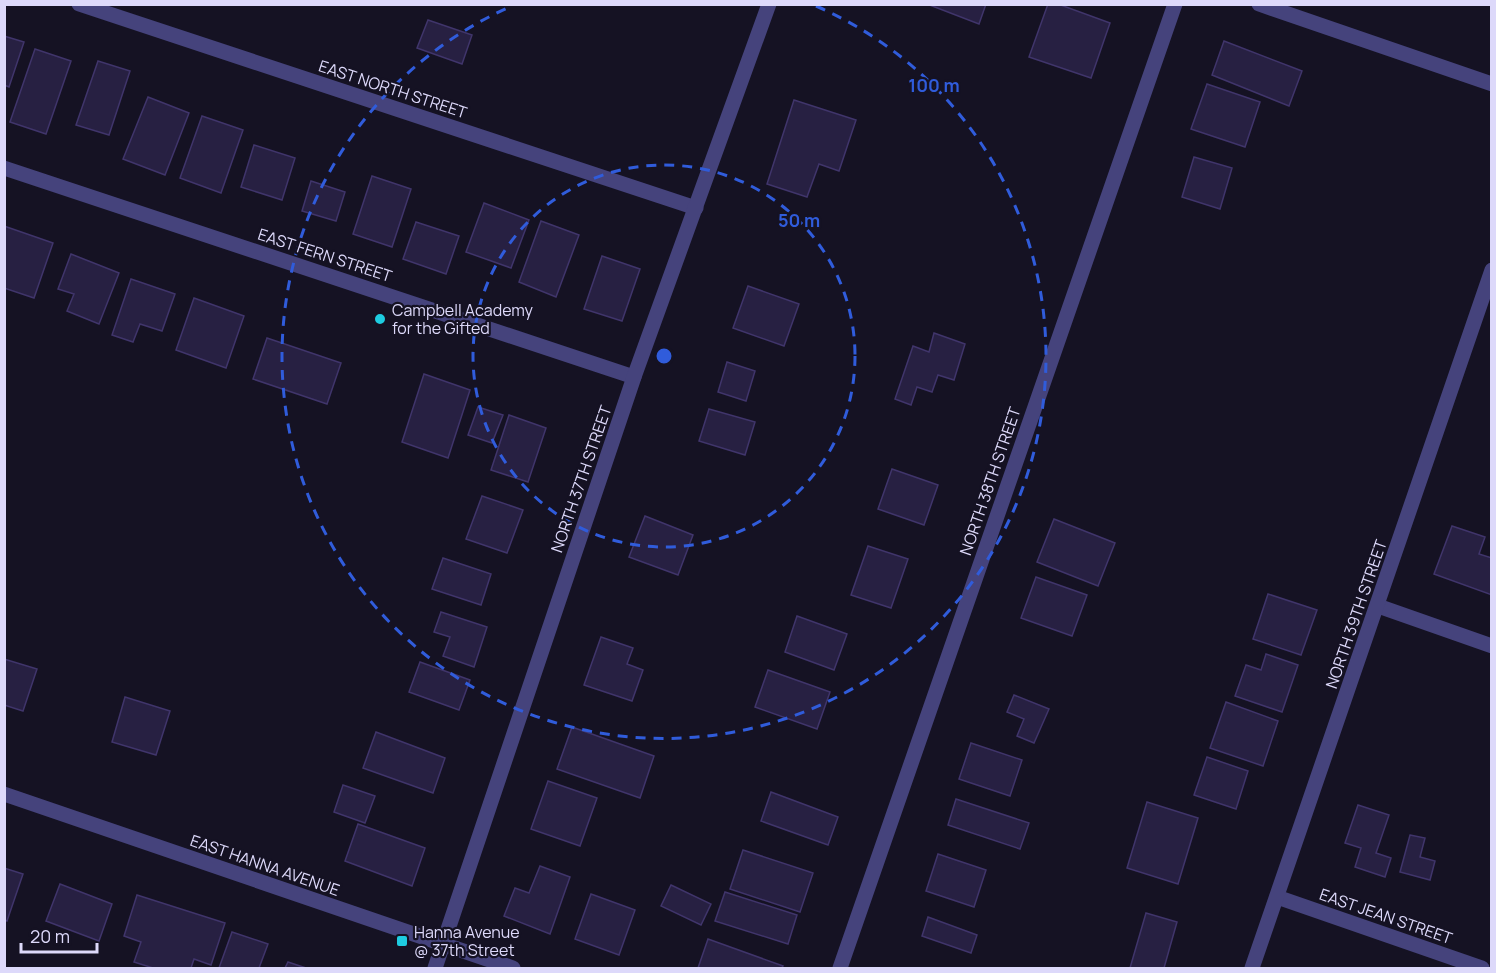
<svg xmlns="http://www.w3.org/2000/svg" width="1496" height="973" viewBox="0 0 1496 973" font-family="Manrope,sans-serif">
<rect width="100%" height="100%" fill="#151223"/>
<!-- building -->
<g fill="#272042" stroke="#40356b" stroke-width="1.5">
<polygon points="927,4 986,4 979,24"/>
<polygon points="1048,4 1058,4 1110,23 1091,78 1029,57"/>
<polygon points="428,20 472,35 462,64 417,48"/>
<polygon points="4,36 24,42 9,87 4,85"/>
<polygon points="1224,41 1302,71 1289,106 1212,75"/>
<polygon points="35,49 71,61 46,134 10,122"/>
<polygon points="98,61 130,71 109,135 76,125"/>
<polygon points="1207,84 1260,102 1245,147 1191,129"/>
<polygon points="148,97 189,113 165,175 123,159"/>
<polygon points="794,100 856,120 839,171 819,164 807,197 767,184"/>
<polygon points="202,116 243,130 221,193 180,178"/>
<polygon points="254,145 295,158 282,200 241,187"/>
<polygon points="1194,157 1232,168 1220,209 1182,197"/>
<polygon points="372,176 411,189 392,247 353,234"/>
<polygon points="311,181 345,192 336,221 302,211"/>
<polygon points="484,203 529,220 511,268 466,252"/>
<polygon points="541,221 579,235 556,297 519,282"/>
<polygon points="416,222 459,236 446,274 403,259"/>
<polygon points="4,226 53,243 34,298 4,288"/>
<polygon points="71,254 119,273 99,324 67,311 74,294 58,289"/>
<polygon points="602,256 640,269 622,321 584,309"/>
<polygon points="131,279 175,294 162,331 140,324 133,342 112,335"/>
<polygon points="748,286 799,304 784,346 733,328"/>
<polygon points="194,298 244,316 226,368 176,350"/>
<polygon points="934,333 965,344 954,380 938,375 932,392 917,387 911,405 895,399 913,346 929,352"/>
<polygon points="267,338 341,363 327,404 253,379"/>
<polygon points="727,362 755,371 746,401 718,392"/>
<polygon points="424,374 470,390 448,458 402,442"/>
<polygon points="478,407 503,415 492,443 468,435"/>
<polygon points="709,409 755,422 745,455 699,441"/>
<polygon points="509,415 546,428 528,482 491,470"/>
<polygon points="892,469 938,485 924,525 878,509"/>
<polygon points="482,496 523,510 507,553 466,539"/>
<polygon points="645,516 693,535 678,575 629,557"/>
<polygon points="1054,519 1115,543 1098,586 1037,562"/>
<polygon points="1452,526 1485,537 1479,554 1492,558 1492,595 1434,574"/>
<polygon points="868,546 908,559 891,608 851,595"/>
<polygon points="443,558 491,574 481,605 432,589"/>
<polygon points="1036,577 1087,595 1072,636 1021,618"/>
<polygon points="1268,594 1317,610 1301,655 1253,639"/>
<polygon points="441,612 487,627 474,667 443,656 450,637 434,632"/>
<polygon points="797,616 847,634 834,670 785,652"/>
<polygon points="601,637 633,648 627,664 643,670 632,701 584,685"/>
<polygon points="1266,654 1298,665 1282,712 1235,696 1246,665 1261,670"/>
<polygon points="4,659 37,669 23,711 4,705"/>
<polygon points="420,662 470,680 459,710 409,692"/>
<polygon points="768,670 830,692 817,729 755,707"/>
<polygon points="1014,695 1049,709 1034,743 1017,736 1024,719 1007,712"/>
<polygon points="125,697 170,711 156,755 112,742"/>
<polygon points="1226,702 1278,721 1263,766 1210,748"/>
<polygon points="572,727 654,756 640,798 557,769"/>
<polygon points="376,732 445,758 433,793 363,768"/>
<polygon points="971,743 1022,760 1010,796 959,779"/>
<polygon points="1207,757 1248,771 1236,809 1194,795"/>
<polygon points="548,781 597,798 580,846 531,829"/>
<polygon points="343,785 375,796 365,823 334,812"/>
<polygon points="771,792 838,817 828,845 761,821"/>
<polygon points="956,799 1029,823 1020,849 948,825"/>
<polygon points="1147,802 1198,818 1178,884 1127,868"/>
<polygon points="1358,805 1389,815 1376,853 1391,858 1385,877 1355,867 1361,848 1345,843"/>
<polygon points="358,824 425,848 412,886 345,861"/>
<polygon points="1410,835 1425,838 1420,857 1435,861 1430,880 1400,872"/>
<polygon points="743,850 813,873 800,912 730,889"/>
<polygon points="938,854 986,870 974,907 926,891"/>
<polygon points="540,866 570,877 550,934 504,916 515,888 529,893"/>
<polygon points="4,868 23,874 7,921 4,920"/>
<polygon points="60,884 112,904 99,941 46,921"/>
<polygon points="671,885 711,904 701,925 661,906"/>
<polygon points="725,892 797,915 788,944 715,921"/>
<polygon points="591,894 635,910 619,955 575,939"/>
<polygon points="137,895 225,923 211,965 194,959 191,968 153,968 134,962 141,942 124,936"/>
<polygon points="1146,913 1177,922 1164,968 1130,968"/>
<polygon points="928,917 977,935 971,953 922,936"/>
<polygon points="232,932 268,944 259,968 219,968"/>
<polygon points="708,939 783,966 782,968 698,968"/>
<polygon points="288,962 306,968 285,968"/>
</g>
<g fill="none" stroke-linecap="round" stroke-linejoin="round">
<!-- minor -->
<g stroke="#45437c" stroke-width="15">
<polyline points="79,4 696,208"/>
<polyline points="1259,4 1492,84"/>
<polyline points="4,168 634,377"/>
<polyline points="1378,606 1492,646"/>
<polyline points="4,794 513,968"/>
<polyline points="1277,897 1482,968"/>
<polyline points="435,968 634,377 769,4"/>
<polyline points="840,968 1175,4"/>
<polyline points="1252,968 1492,270"/>
</g>
</g>
<!-- distance rings -->
<g fill="none" stroke="#305cdb" stroke-width="3" stroke-dasharray="10 8">
<circle cx="664" cy="356" r="191"/>
<path d="M816 6A382 382 0 1 1 512 6"/>
</g>
<!-- markers -->
<g fill="#1ecce1" stroke="#151223" stroke-width="2">
<circle cx="380" cy="319" r="6"/>
<rect x="396" y="935" width="12" height="12" rx="3"/>
</g>
<g text-anchor="middle" stroke-width="4.5" stroke-linejoin="round" paint-order="stroke">
<!-- street labels -->
<g font-size="16" fill="#ddd9fa" stroke="#151223">
<text transform="translate(393 89) rotate(18)" y="6">EAST NORTH STREET</text>
<text transform="translate(325 255) rotate(18)" y="6">EAST FERN STREET</text>
<text transform="translate(581 479) rotate(-71)" y="6">NORTH 37TH STREET</text>
<text transform="translate(990 481) rotate(-71)" y="6">NORTH 38TH STREET</text>
<text transform="translate(1356 614) rotate(-71)" y="6">NORTH 39TH STREET</text>
<text transform="translate(265 865) rotate(19)" y="6">EAST HANNA AVENUE</text>
<text transform="translate(1386 916) rotate(19)" y="6">EAST JEAN STREET</text>
</g>
<!-- poi labels -->
<g font-size="16" fill="#ddd9fa" stroke="#151223" text-anchor="start">
<text x="392" y="316">Campbell Academy<tspan x="392" dy="18">for the Gifted</tspan></text>
<text x="414" y="938">Hanna Avenue<tspan x="414" dy="18">@ 37th Street</tspan></text>
</g>
</g>
<circle cx="664" cy="356" r="9" fill="#305cdb" stroke="#151223" stroke-width="3"/>
<g font-size="18" text-anchor="middle" font-weight="bold" fill="#305cdb" stroke="#151223" stroke-width="4.5" stroke-linejoin="round" paint-order="stroke">
<text x="934" y="92">100 m</text>
<text x="799" y="227">50 m</text>
</g>
<!-- border -->
<rect width="1496" height="973" fill="none" stroke="#ddd9fa" stroke-width="12"/>
<!-- scale -->
<path d="M21 943v9h76v-9" fill="none" stroke="#ddd9fa" stroke-width="3"/>
<text x="30" y="943" font-size="18" fill="#ddd9fa" stroke="#151223" stroke-width="4.5" paint-order="stroke">20 m</text>
</svg>
